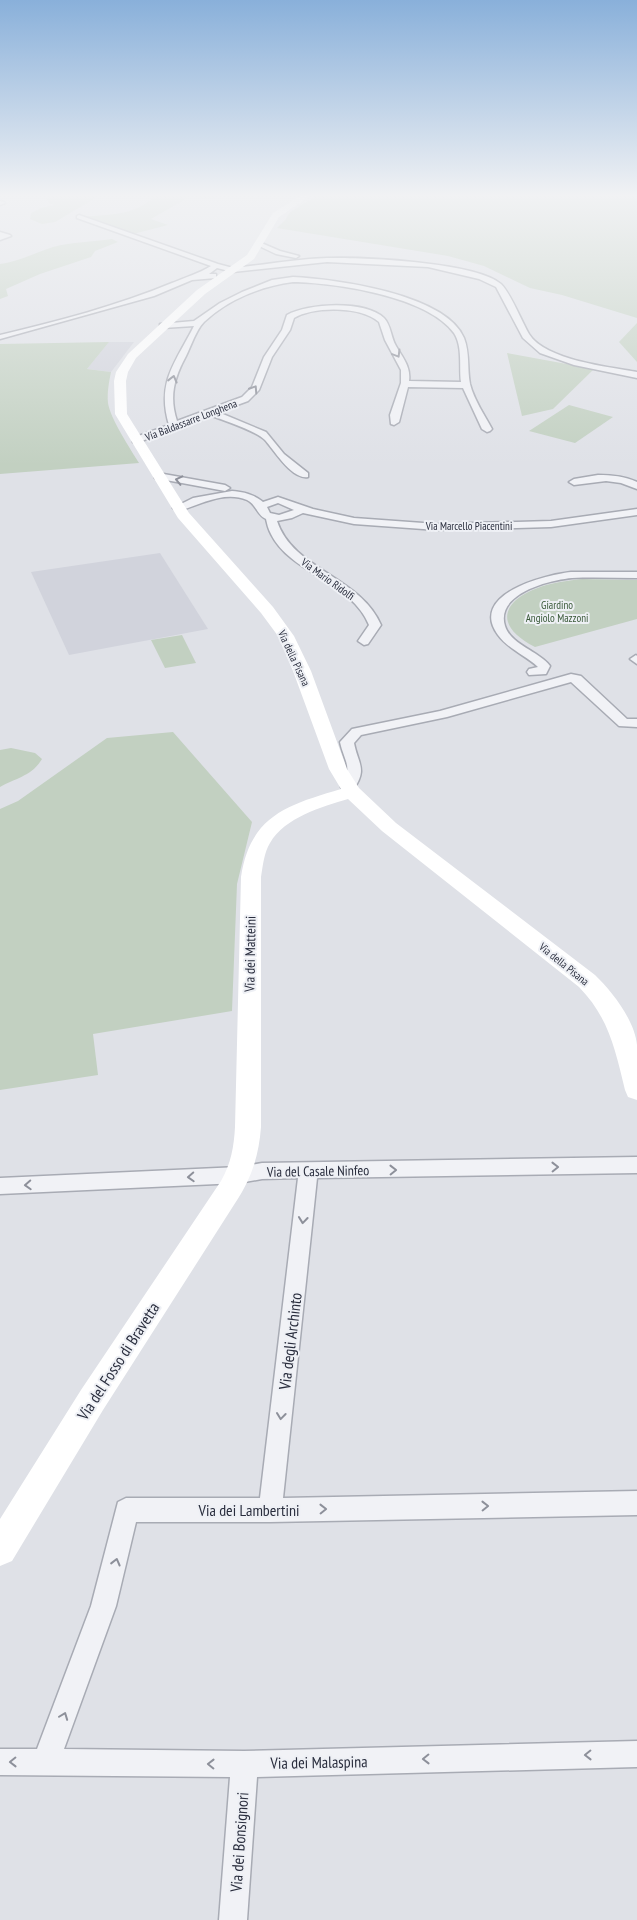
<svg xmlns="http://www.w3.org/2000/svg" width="637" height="1920" viewBox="0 0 637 1920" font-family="'PT Sans Narrow',sans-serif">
<rect width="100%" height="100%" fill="#dfe1e7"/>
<!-- built -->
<g fill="#d1d3dc">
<polygon points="109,342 134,342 111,372 87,369"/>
<polygon points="160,553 208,629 69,655 31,572"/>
</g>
<!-- green -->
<g fill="#c2d0c1">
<polygon points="51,196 99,196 55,222 42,224 30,219 31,213 41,208 54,205 49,203 46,197"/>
<path d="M150,196H222L207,199L191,196L151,219L168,225L133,234L84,217C108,214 133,216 151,199Z"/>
<polygon points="316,196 637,196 637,318 562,295 530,288 484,266 448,256 277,228 286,219 289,213"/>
<path d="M112,239L118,242L95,251L91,257L40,274L6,289L8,296L0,299V264C21,261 34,253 53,247C72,242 92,242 112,239Z"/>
<polygon points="637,323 637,362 619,342"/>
<path d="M109,342L87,369L111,372C109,382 107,392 108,403C110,418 131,450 139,463L0,474V344Z"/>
<polygon points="507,353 594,369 553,409 522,416"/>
<polygon points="569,405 613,417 575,443 529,431"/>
<path d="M582,579L637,580V619L535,647C483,620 512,592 555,583C564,581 573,580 582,579Z"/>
<polygon points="182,635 196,663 165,668 151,640"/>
<polygon points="173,732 252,822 237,884 232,1011 93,1034 98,1075 0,1090 0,809 18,801 107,738"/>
<path d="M11,748L35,753L42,759C32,776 16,778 0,787V750Z"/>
</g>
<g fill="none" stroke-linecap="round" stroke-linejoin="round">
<!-- street casing -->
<g stroke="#a8abb4" stroke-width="3">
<g id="street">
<polygon points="0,201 4,202 5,203 0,205"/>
<path d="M79,215L218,264L233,268C264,265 296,259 327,258C362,257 477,262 501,284C510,292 522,322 529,334C545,360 609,367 637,372V378L574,365L540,353L523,338L496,287L479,279L428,267L327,262L233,272L217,268L209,274H216V278L192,280L154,296L0,339V335C58,321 117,306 172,283C186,277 198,274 211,266L77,218V216Z"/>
<polygon points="0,232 10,235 11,236 0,240"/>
<polygon points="259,242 280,251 299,256 296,258 276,254 257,245 257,243"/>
<path d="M293,277C335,279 446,294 464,338C470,353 467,369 470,384C474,400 484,414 492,429L490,431L487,432L482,429L463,388L408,387L399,422L394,425L391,424L390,415L401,383V370L385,340L379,322C361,306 314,306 294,318L290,330L272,357L259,390L248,401L218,412L266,432L284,454L308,473V477C292,480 274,450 265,440C255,430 224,421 210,415L139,442H133V438L169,425C156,382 176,362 194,326L163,328H160V324L194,321L220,303L242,292L272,280ZM293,282C336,283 427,296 454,333C463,347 459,367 461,382L409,381C411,367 403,358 396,346C391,338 391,325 384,318C365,300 308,303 287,315L282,330L264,357L252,387L242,397L177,421C169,397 174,378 186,356C191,346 196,330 204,322C227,300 261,286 293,282Z"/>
<polygon points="158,473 225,485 230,488 225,491 155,478 155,474"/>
<path d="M598,475C611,475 625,476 637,482V489L621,483L606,481L574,485L569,482L574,479Z"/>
<path d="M232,491C244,492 253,494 263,502L278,497L313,509L354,518L437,524L551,521L637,509V515L551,527L437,530L354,524L303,513L292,518L277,521C293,570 360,576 381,625L368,644L364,645L358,641L369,625C352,582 291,574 271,534C268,529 267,523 266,519C257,515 256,504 247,500C224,490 200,505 178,511L173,508L193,498ZM278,503L294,510L279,515L270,513L267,507Z"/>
<path d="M571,572H637V578C615,578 593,577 572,578C549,580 495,594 505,626C511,645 539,651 550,666L546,674L529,675L527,672L529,669L538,667C525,655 508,649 498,635C468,594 545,575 571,572Z"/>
<polygon points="636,655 637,656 637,664 630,659"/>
<path d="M571,674L581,676L627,719H637V727L619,726L571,682L447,717L361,735L354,743C358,764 368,769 353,790H343L341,787C354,768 344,761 340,742L352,729L440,711Z"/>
<polygon points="637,1157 637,1173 317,1178 283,1498 637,1491 637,1515 270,1522 136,1522 116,1606 64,1749 244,1751 637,1741 637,1767 257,1777 247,1920 219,1920 230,1777 0,1775 0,1749 37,1749 91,1606 118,1502 126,1498 260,1498 298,1178 262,1179 239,1183 0,1194 0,1178 239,1167 262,1163"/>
</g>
</g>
<!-- street -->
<use href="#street" fill="#f1f2f6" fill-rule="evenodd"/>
<!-- secondary -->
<path fill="#fff" fill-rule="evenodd" d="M300,196H310L279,217L254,259L205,294L136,358L128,372L126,381L127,414L189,513L273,607L294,636L311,671L347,769L359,788L396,823L595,975C612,991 635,1021 637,1045C637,1063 637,1082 637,1100L628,1097L625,1090C615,1049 609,1018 579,987L382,831L348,799C322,807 285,817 270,843C264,853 263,865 261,877V1127C259,1153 253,1174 239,1197L103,1410L12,1561L0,1566V1519L81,1390L221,1181C231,1164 234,1146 235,1127L241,877C250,816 287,805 341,789L329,769L293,671L278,636L261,613L178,518L115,414L114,381L116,372L128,354L197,290L247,255L273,213Z"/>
</g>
<!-- one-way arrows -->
<defs><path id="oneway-chevron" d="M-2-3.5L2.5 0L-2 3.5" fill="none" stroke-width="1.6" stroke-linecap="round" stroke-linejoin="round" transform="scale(1.25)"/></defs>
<g stroke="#8d909a">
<use href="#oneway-chevron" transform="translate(397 354) rotate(59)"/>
<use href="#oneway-chevron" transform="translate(173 379) rotate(-76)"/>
<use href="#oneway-chevron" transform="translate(254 389) rotate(-57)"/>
<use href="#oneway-chevron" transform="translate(179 480) rotate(-167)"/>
<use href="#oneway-chevron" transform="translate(555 1167) rotate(-1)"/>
<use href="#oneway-chevron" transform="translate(393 1170) rotate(-1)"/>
<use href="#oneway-chevron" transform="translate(191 1177) rotate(177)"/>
<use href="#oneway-chevron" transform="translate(28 1185) rotate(177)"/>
<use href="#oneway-chevron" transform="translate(303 1220) rotate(96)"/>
<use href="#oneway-chevron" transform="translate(281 1416) rotate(97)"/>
<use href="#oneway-chevron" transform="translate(485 1506) rotate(-1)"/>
<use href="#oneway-chevron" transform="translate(323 1509) rotate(-1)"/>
<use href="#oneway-chevron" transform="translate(116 1562) rotate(-76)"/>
<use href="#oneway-chevron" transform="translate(64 1716) rotate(-69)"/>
<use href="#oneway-chevron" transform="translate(588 1755) rotate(179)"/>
<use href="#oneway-chevron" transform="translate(426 1759) rotate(179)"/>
<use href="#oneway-chevron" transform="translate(13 1762) rotate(179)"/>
<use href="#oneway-chevron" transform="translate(211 1764) rotate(-179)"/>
</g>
<!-- sky -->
<linearGradient id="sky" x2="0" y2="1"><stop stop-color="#89b0da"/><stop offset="0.42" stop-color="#f1f2f4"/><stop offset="1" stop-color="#f1f2f4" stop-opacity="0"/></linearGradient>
<rect width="637" height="465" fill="url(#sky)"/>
<g text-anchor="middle" stroke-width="4" stroke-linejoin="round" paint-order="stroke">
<!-- far-street labels -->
<g font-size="11" fill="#292d3d" stroke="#eef0f5">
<text transform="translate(191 420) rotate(-21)" y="4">Via Baldassarre Longhena</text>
<text x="469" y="530">Via Marcello Piacentini</text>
<text transform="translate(328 579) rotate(36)" y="4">Via Mario Ridolfi</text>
<text transform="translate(294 658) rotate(65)" y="4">Via della Pisana</text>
<text transform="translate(564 964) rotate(39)" y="4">Via della Pisana</text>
</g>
<!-- far-park labels -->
<g font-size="11" fill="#385837" stroke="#eef0f5">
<text x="557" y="609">Giardino<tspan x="557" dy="13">Angiolo Mazzoni</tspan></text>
</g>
<!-- street labels -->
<g font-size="14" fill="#292d3d" stroke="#eef0f5">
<text transform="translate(250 954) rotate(-89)" y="5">Via dei Matteini</text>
<text transform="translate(318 1171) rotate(-1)" y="5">Via del Casale Ninfeo</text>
</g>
<!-- near-street labels -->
<g font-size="16" fill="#292d3d" stroke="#eef0f5">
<text transform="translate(290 1341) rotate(-83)" y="6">Via degli Archinto</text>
<text transform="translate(118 1361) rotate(-57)" y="6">Via del Fosso di Bravetta</text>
<text x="249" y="1516">Via dei Lambertini</text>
<text transform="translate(319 1762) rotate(-1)" y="6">Via dei Malaspina</text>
<text transform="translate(239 1842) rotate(-86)" y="6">Via dei Bonsignori</text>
</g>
</g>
</svg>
